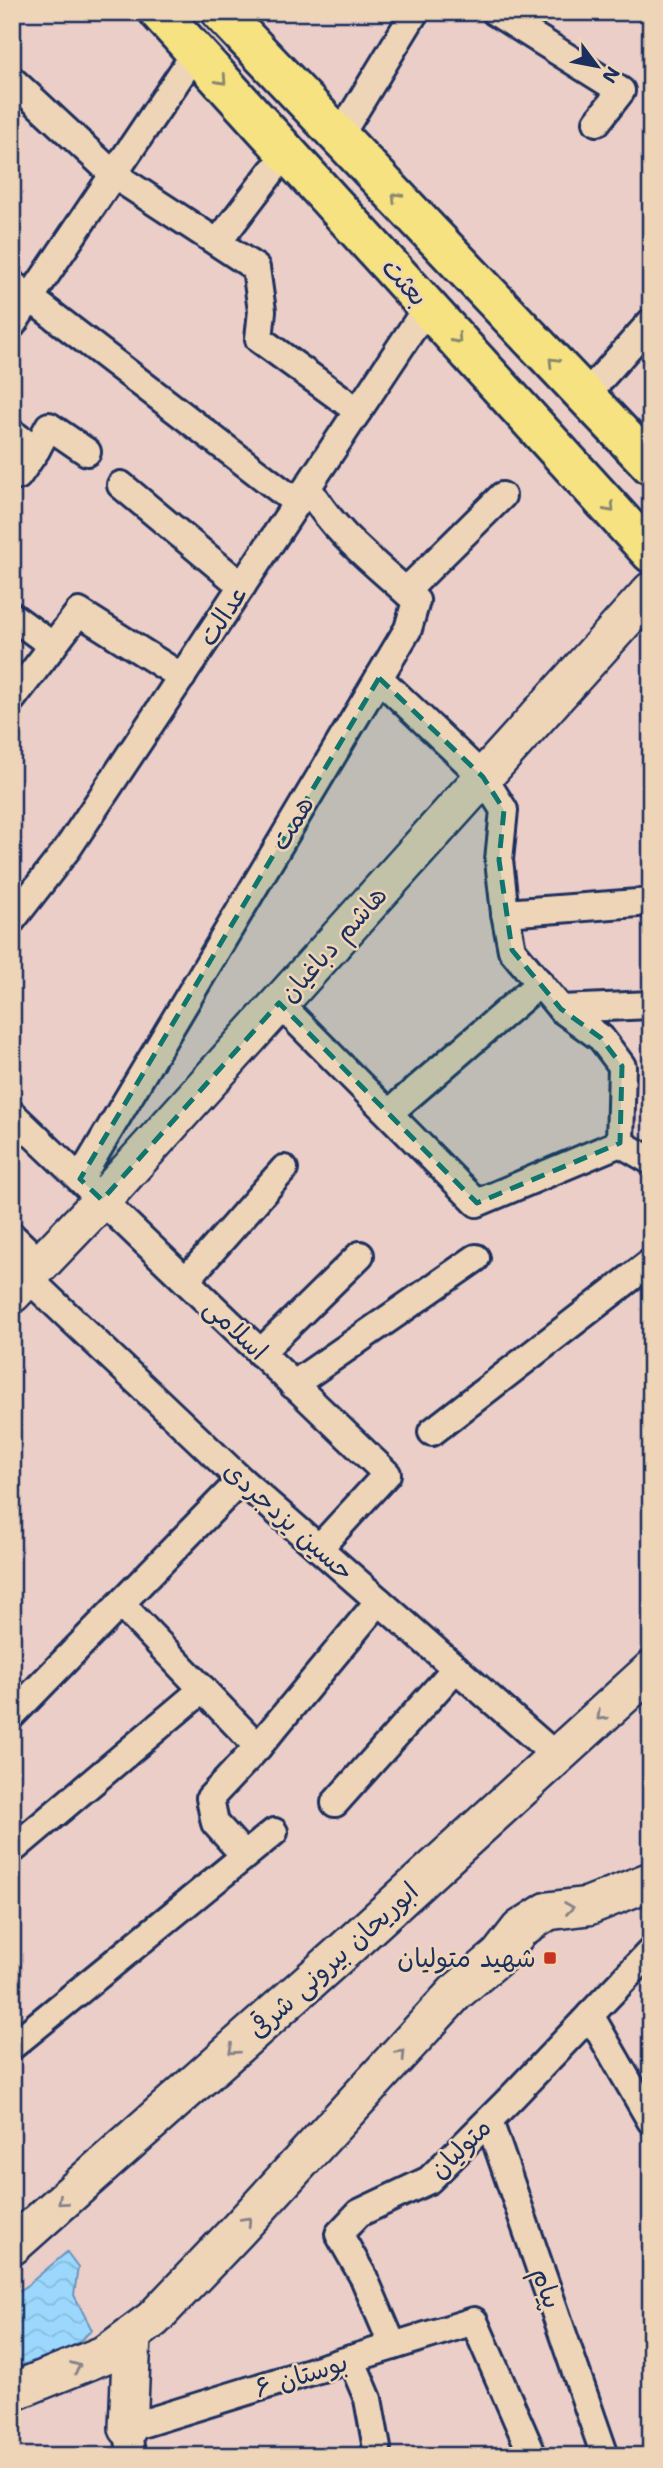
<svg xmlns="http://www.w3.org/2000/svg" width="663" height="2468" viewBox="0 0 663 2468" font-family="'Shantell Sans','Playpen Sans Arabic',sans-serif">
<defs>
<pattern id="water-waves" width="16" height="10" patternUnits="userSpaceOnUse" patternTransform="scale(1.75)"><rect width="16" height="10" fill="#9cd8fd"/><path d="M0 5q4-4 8 0t8 0" fill="none" stroke="#86badb"/></pattern>
</defs>
<rect width="100%" height="100%" fill="#ebcec7"/>
<filter id="ink" filterUnits="userSpaceOnUse"><feTurbulence type="fractalNoise" baseFrequency=".0143" numOctaves="2"/><feDisplacementMap in="SourceGraphic" scale="14" xChannelSelector="R" yChannelSelector="G"/><feConvolveMatrix kernelMatrix="1 2 1 2 8 2 1 2 1" color-interpolation-filters="sRGB"/></filter>
<g filter="url(#ink)">
<!-- water -->
<polygon fill="url(#water-waves)" stroke="#6894bd" stroke-width="2" points="67,2252 78,2267 74,2295 92,2330 71,2349 12,2368 12,2294 24,2288"/>
<g fill="none" stroke-linecap="round" stroke-linejoin="round">
<!-- street casing -->
<g stroke="#1b2f5e" stroke-width="32">
<g id="street">
<polyline points="495,12 621,91 597,122"/>
<polyline points="12,80 114,175 256,268 262,311 259,339 358,411"/>
<polyline points="339,137 415,12"/>
<polyline points="218,242 272,171"/>
<polyline points="12,284 297,503"/>
<polyline points="12,325 196,52"/>
<polyline points="585,396 651,322"/>
<polyline points="12,433 36,450"/>
<polyline points="18,476 36,450 49,426 87,452"/>
<polyline points="121,485 242,586"/>
<polyline points="406,591 502,496"/>
<polyline points="12,616 53,646"/>
<polyline points="379,678 483,777 504,810 499,860 505,913 512,950 561,1009 601,1038 622,1066 620,1143 651,1161"/>
<polyline points="12,699 79,612 182,677"/>
<polyline points="505,913 651,902"/>
<polyline points="12,920 68,848 427,307"/>
<polyline points="279,1003 477,1203 620,1143"/>
<polyline points="561,1009 651,1005"/>
<polyline points="389,1113 540,983"/>
<polyline points="12,1114 387,1474 319,1548"/>
<path d="M80,1179L408,629L416,601C377,564 335,535 308,487"/>
<polyline points="12,1236 41,1264"/>
<polyline points="28,1278 241,1480 557,1757"/>
<polyline points="186,1280 284,1169"/>
<polyline points="260,1353 360,1255"/>
<polyline points="293,1385 476,1258"/>
<polyline points="432,1432 651,1262"/>
<polyline points="121,1604 258,1747"/>
<polyline points="12,1715 241,1480"/>
<polyline points="335,1803 456,1668"/>
<polyline points="12,1850 203,1689"/>
<polyline points="244,1855 215,1823 210,1798 258,1747 379,1601"/>
<polyline points="590,2015 651,2121"/>
<polyline points="12,2046 274,1832"/>
<polyline points="489,2121 605,2456"/>
<polyline points="393,2346 364,2278 339,2234 359,2213 429,2180 513,2096 651,1951"/>
<polyline points="351,2359 368,2399 377,2448 375,2456"/>
<polyline points="131,2456 128,2428 474,2321 533,2456"/>
</g>
</g>
<!-- secondary casing -->
<g stroke="#1b2f5e" stroke-width="42">
<g id="secondary">
<polyline points="12,1294 102,1200 651,591"/>
<polyline points="12,2246 338,1956 651,1670"/>
<polyline points="12,2392 106,2354 153,2319 237,2231 455,1993 499,1956 520,1929 548,1911 588,1906 651,1881"/>
<polyline points="128,2428 132,2335"/>
</g>
</g>
<!-- primary casing -->
<g stroke="#1b2f5e" stroke-width="44">
<g id="primary">
<polyline points="159,12 651,553"/>
<polyline points="221,12 651,465"/>
</g>
</g>
<!-- street -->
<use href="#street" stroke="#efd5b7" stroke-width="26"/>
<!-- secondary -->
<use href="#secondary" stroke="#efd5b7" stroke-width="37"/>
<!-- primary -->
<use href="#primary" stroke="#f6e281" stroke-width="38"/>
</g>
<!-- one-way arrows -->
<defs><path id="oneway-chevron" d="M-2-3.5L2.5 0L-2 3.5" fill="none" stroke-width="1.6" stroke-linecap="round" stroke-linejoin="round" transform="scale(1.75)"/></defs>
<g stroke="#888870">
<use href="#oneway-chevron" transform="translate(222 80) rotate(48)"/>
<use href="#oneway-chevron" transform="translate(396 197) rotate(-134)"/>
<use href="#oneway-chevron" transform="translate(457 339) rotate(48)"/>
<use href="#oneway-chevron" transform="translate(553 362) rotate(-134)"/>
<use href="#oneway-chevron" transform="translate(610 508) rotate(48)"/>
</g>
<g stroke="#85828a">
<use href="#oneway-chevron" transform="translate(601 1716) rotate(137)"/>
<use href="#oneway-chevron" transform="translate(569 1908) rotate(-8)"/>
<use href="#oneway-chevron" transform="translate(233 2050) rotate(138)"/>
<use href="#oneway-chevron" transform="translate(401 2054) rotate(-47)"/>
<use href="#oneway-chevron" transform="translate(62 2201) rotate(139)"/>
<use href="#oneway-chevron" transform="translate(247 2221) rotate(-47)"/>
<use href="#oneway-chevron" transform="translate(76 2367) rotate(-21)"/>
</g>
</g>
<!-- marked area -->
<path fill="#0f766e" fill-opacity="0.2" stroke="#0f766e" stroke-width="5" stroke-dasharray="14 9" stroke-linejoin="round" d="M379,678L483,777L504,810L499,860L512,950L561,1009L601,1038L622,1066L620,1143L477,1203L279,1003L102,1200L80,1179Z"/>
<!-- markers -->
<rect fill="#c8321e" stroke="#efd5b7" stroke-width="2.5" x="543" y="1951" width="14" height="14" rx="3.5"/>
<g text-anchor="middle" stroke-width="5" stroke-linejoin="round" paint-order="stroke">
<!-- street labels -->
<g font-size="26" fill="#1b2f5e" stroke="#efd5b7">
<text transform="translate(405 282) rotate(48)" y="9">بعثت</text>
<text transform="translate(223 615) rotate(-57)" y="9">عدالت</text>
<text transform="translate(292 823) rotate(-59)" y="9">همت</text>
<text transform="translate(333 944) rotate(-48)" y="9">هاشم دباغیان</text>
<text transform="translate(236 1329) rotate(44)" y="9">اسلامی</text>
<text transform="translate(289 1521) rotate(42)" y="9">حسین یزدجردی</text>
<text transform="translate(333 1960) rotate(-42)" y="9">ابوریحان بیرونی شرقی</text>
<text transform="translate(460 2148) rotate(-44)" y="9">متولیان</text>
<text transform="translate(547 2288) rotate(71)" y="9">پیام</text>
<text transform="translate(301 2375) rotate(-17)" y="9">بوستان ۶</text>
</g>
<!-- poi labels -->
<g font-size="26" fill="#1b2f5e" stroke="#efd5b7" text-anchor="end">
<text x="536" y="1967">شهید متولیان</text>
</g>
</g>
<!-- margin -->
<rect width="663" height="2468" fill="none" stroke="#efd5b7" stroke-width="42"/>
<rect x="21" y="21" width="621" height="2426" fill="none" stroke="#1b2f5e" stroke-width="2.5" filter="url(#ink)"/>
<!-- north arrow -->
<g transform="translate(597 66) rotate(122)" stroke="#efd5b7" stroke-width="5" paint-order="stroke">
<path d="M0-5L12 26L0 18L-12 26Z" fill="#1b2f5e"/>
<text y="-10" font-size="19" font-weight="bold" text-anchor="middle" fill="#1b2f5e">N</text>
</g>
</svg>
